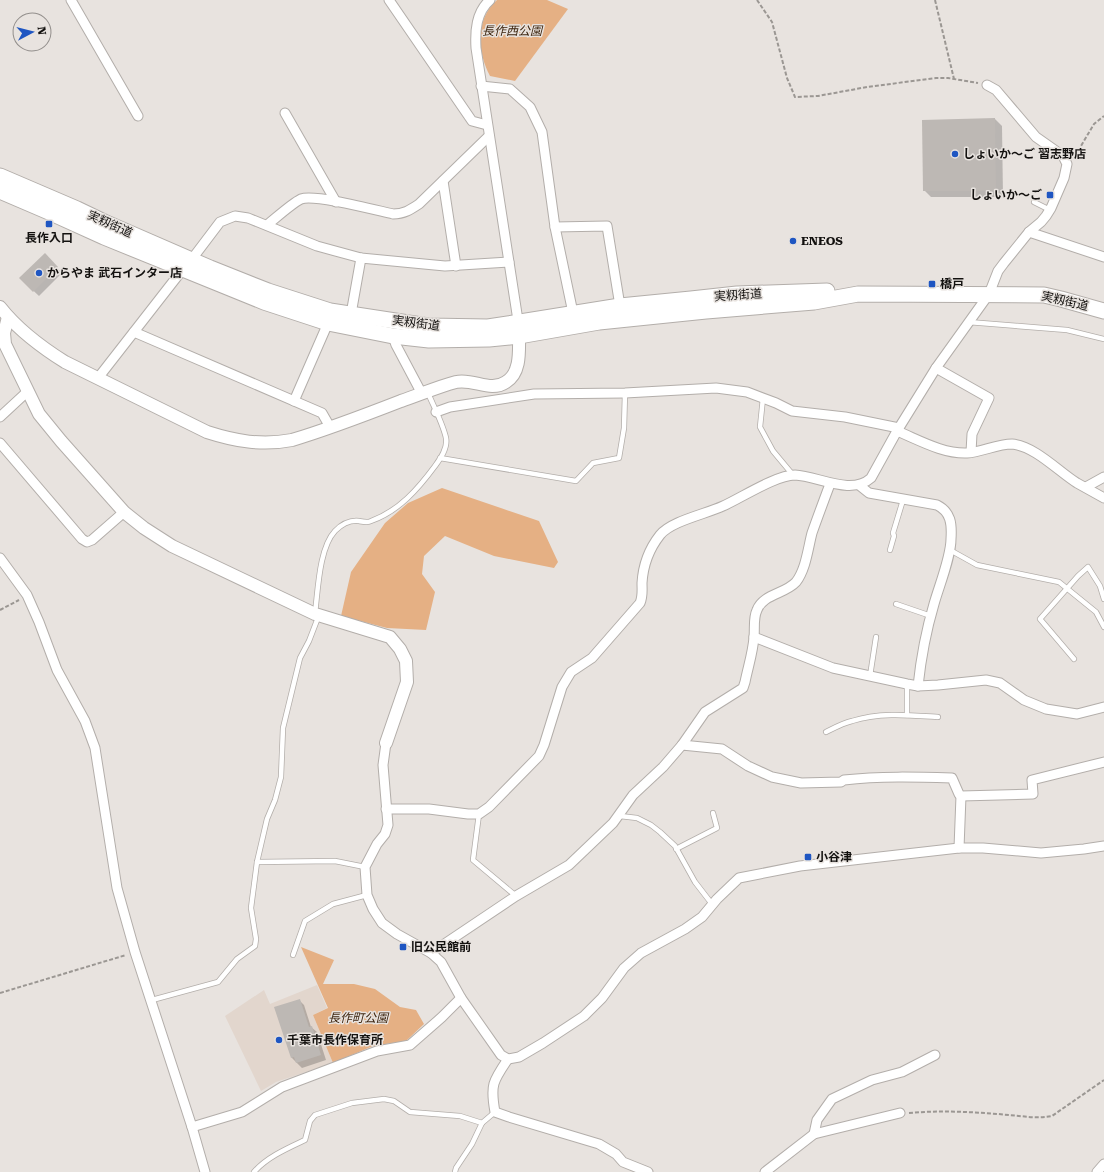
<svg xmlns="http://www.w3.org/2000/svg" width="1104" height="1172" viewBox="0 0 1104 1172" font-family="'Roboto Serif','Noto Sans JP',serif">
<rect width="100%" height="100%" fill="#e8e3df"/>
<!-- built -->
<polygon fill="#e2d6cd" points="317,985 327,1008 313,1015 333,1063 276,1082 261,1091 225,1016 264,990 270,1004"/>
<!-- green -->
<g fill="#e5b084">
<path d="M497,0H547L568,9L515,81L490,76C477,52 475,19 497,0Z"/>
<polygon points="442,488 539,521 558,562 554,568 494,556 445,536 424,556 422,574 435,592 426,630 387,628 341,616 351,572 385,523 408,503"/>
<polygon points="301,947 334,960 323,984 354,984 375,989 400,1007 416,1010 424,1024 406,1041 373,1046 333,1063 313,1015 328,1008"/>
</g>
<!-- shadow -->
<g fill="#0003">
<polygon points="995,119 1002,126 1003,197 931,197 924,190"/>
<polygon points="45,255 62,273 39,296 20,278"/>
<polygon points="299,1000 304,1005 311,1027 317,1032 326,1060 302,1068 292,1058 276,1008"/>
</g>
<!-- building -->
<g fill="#bdb8b4">
<polygon points="995,118 996,191 923,191 922,120"/>
<polygon points="45,253 58,267 33,292 19,278"/>
<polygon points="300,999 309,1027 312,1026 321,1055 296,1063 294,1057 291,1058 274,1007"/>
</g>
<g fill="none" stroke-linecap="round" stroke-linejoin="round">
<!-- service casing -->
<g stroke="#b3aeaa" stroke-width="6">
<g id="service">
<polyline points="1034,202 1050,210"/>
<polyline points="968,322 1067,330 1104,339"/>
<polyline points="763,398 760,427 773,451 793,475"/>
<polyline points="440,458 576,481 593,463 619,458 624,428 625,393"/>
<polyline points="890,550 894,536 893,533 903,500"/>
<polyline points="950,550 977,565 1059,582 1096,612 1104,627"/>
<polyline points="896,604 931,616"/>
<path d="M315,613C318,591 319,548 335,531C342,524 350,520 359,521C364,522 368,523 371,521C399,511 418,489 435,466C440,459 448,448 446,438C443,424 434,407 428,393"/>
<polyline points="1074,659 1040,619 1078,576 1088,567 1100,586 1104,599"/>
<polyline points="870,676 876,637"/>
<polyline points="907,715 907,684"/>
<path d="M826,732C834,728 843,723 852,721C880,712 909,715 938,717"/>
<polyline points="479,814 473,860 516,896"/>
<polyline points="620,816 637,818 651,825 660,832 675,846 695,882 712,904"/>
<polyline points="676,849 717,828 713,813"/>
<polyline points="257,862 335,861 365,867"/>
<polyline points="293,955 305,921 333,904 367,895"/>
<polyline points="152,1000 218,982 237,959 255,946 256,939 251,908 257,862 267,819 275,800 281,777 283,728 300,658 309,641 319,615"/>
<path d="M254,1172C267,1157 288,1148 305,1140L310,1121L315,1115L352,1103L384,1099L394,1101L410,1112L460,1116L482,1123"/>
<polyline points="455,1172 456,1168 472,1144 482,1123 495,1112"/>
</g>
</g>
<!-- minor casing -->
<g stroke="#b3aeaa" stroke-width="11">
<g id="minor">
<polyline points="71,0 138,116"/>
<polyline points="389,0 472,121 487,125"/>
<path d="M490,0C476,12 475,31 476,48L519,327"/>
<polyline points="481,86 510,89 530,107 542,132 555,227 573,313"/>
<polyline points="285,113 336,202"/>
<polyline points="443,181 456,266"/>
<path d="M267,225C276,218 291,204 301,199C315,194 375,210 393,214C404,214 410,210 419,204L489,136"/>
<polyline points="555,227 607,226 620,306"/>
<polyline points="1029,232 1104,257"/>
<polyline points="192,259 220,222 235,216 248,218 317,246 361,258 445,266 509,262"/>
<polyline points="351,314 361,258"/>
<polyline points="134,332 322,413 330,427"/>
<polyline points="393,336 396,345 422,394"/>
<polyline points="936,368 989,398 972,434 971,452"/>
<polyline points="98,378 183,269"/>
<polyline points="294,401 328,323"/>
<polyline points="436,412 450,407 534,394 625,393 716,388 747,392 776,403 792,411 845,417 899,428"/>
<polyline points="0,417 28,391"/>
<path d="M897,431C919,440 943,454 967,453C982,452 997,444 1012,444C1035,446 1059,472 1077,483C1086,488 1095,493 1104,498"/>
<polyline points="0,443 82,539 87,542 92,540 124,512"/>
<path d="M859,485L869,493L937,505C951,512 952,524 951,539C951,557 939,586 934,604C926,631 921,658 918,686"/>
<polyline points="1086,487 1104,477"/>
<polyline points="0,558 27,595 39,622 57,670 85,721 95,748 117,888 135,952 192,1127 205,1172"/>
<polyline points="754,637 833,668 907,684 918,686 938,685 986,680 1000,683 1024,700 1046,709 1077,714 1104,707"/>
<polyline points="386,743 383,765 388,825 385,834 377,844 365,867 367,895 373,909 382,923 397,934 431,953 441,962 461,998 501,1055 508,1059 519,1057 543,1043 584,1016 602,998 624,968 641,953 685,929 702,917 717,899 739,878 800,866 959,848 983,848 1041,853 1084,849 1104,846"/>
<path d="M682,745L705,712L743,688L745,682C748,667 753,652 754,637C755,628 753,618 757,610C763,594 785,594 796,582C806,569 808,548 812,533C818,516 824,500 830,484"/>
<path d="M386,809H429L468,814H479L489,807L539,756L544,745L562,687L571,672L592,658L640,603C643,596 642,591 642,583C643,566 649,549 660,535C671,521 706,514 723,506C741,498 776,475 795,475C818,476 851,496 871,478L897,431L936,368L989,294L998,271L1004,263L1029,232L1041,222L1046,216L1051,208L1064,178L1067,164L1063,156L1036,137L996,90L987,85"/>
<polyline points="959,848 961,796"/>
<path d="M431,953L516,896L569,865L613,823L633,795L663,767L682,745L722,749L748,766L772,777L801,783L841,782L844,780C880,776 916,777 952,778L959,794L961,796L1033,794L1032,780L1104,762"/>
<path d="M508,1059C493,1081 490,1085 495,1112L509,1117L599,1144L616,1154L623,1162L648,1172"/>
<polyline points="192,1127 242,1112 282,1087 377,1051 410,1045 442,1017 461,998"/>
<polyline points="814,1134 817,1120 832,1099 872,1080 902,1072 935,1055"/>
<polyline points="765,1172 814,1134 900,1113"/>
<polyline points="1097,1172 1104,1164"/>
</g>
</g>
<!-- tertiary casing -->
<g stroke="#b3aeaa" stroke-width="14">
<g id="tertiary">
<path d="M0,307C18,330 41,347 65,362L207,432C235,441 262,446 292,440C329,429 365,415 401,401C419,395 437,387 456,382C474,378 490,393 506,382C521,373 519,351 519,336"/>
<polyline points="8,317 4,333 5,344 39,414 61,441 124,512 144,528 172,546 315,614 390,637 400,649 406,661 407,682 386,743"/>
</g>
</g>
<!-- primary casing -->
<g stroke="#b3aeaa" stroke-width="17">
<g id="primary">
<polyline points="0,176 77,209 104,222 210,268 268,291 330,311 428,326 488,327 620,306 691,299 737,294 827,291"/>
<polyline points="0,191 49,212 104,237 264,302 328,323 393,336 429,340 489,339 519,336 599,322 706,311 814,302 858,294 1044,295 1061,299 1104,311"/>
</g>
</g>
<!-- path -->
<g stroke="#9b9793" stroke-width="2" stroke-dasharray="4 2" stroke-linecap="butt">
<polyline points="757,0 772,22 787,78 795,97 818,96 867,87 936,78 948,78 978,83"/>
<polyline points="935,0 954,79"/>
<polyline points="1075,156 1094,124 1104,116"/>
<polyline points="0,610 19,600"/>
<polyline points="0,993 126,955"/>
<path d="M909,1113C942,1110 976,1112 1009,1115C1023,1116 1037,1119 1052,1116L1104,1080"/>
</g>
<!-- service -->
<use href="#service" stroke="#fff" stroke-width="4.5"/>
<!-- minor -->
<use href="#minor" stroke="#fff" stroke-width="9"/>
<!-- tertiary -->
<use href="#tertiary" stroke="#fff" stroke-width="12"/>
<!-- primary -->
<use href="#primary" stroke="#fff" stroke-width="15"/>
</g>
<!-- markers -->
<g fill="#1f56c2" stroke="#e8e3df" stroke-width="1.5">
<circle cx="955" cy="154" r="4"/>
<rect x="1046" y="191" width="8" height="8" rx="2"/>
<rect x="45" y="220" width="8" height="8" rx="2"/>
<circle cx="793" cy="241" r="4"/>
<circle cx="39" cy="273" r="4"/>
<rect x="928" y="280" width="8" height="8" rx="2"/>
<rect x="804" y="853" width="8" height="8" rx="2"/>
<rect x="399" y="943" width="8" height="8" rx="2"/>
<circle cx="279" cy="1040" r="4"/>
</g>
<g text-anchor="middle" stroke-width="3" stroke-linejoin="round" paint-order="stroke">
<!-- park labels -->
<g font-size="12" font-style="italic" fill="#3d250f" stroke="#e8e3df">
<text x="512" y="35">長作西公園</text>
<text x="358" y="1022">長作町公園</text>
</g>
<!-- poi labels -->
<g font-size="12" font-weight="bold" fill="#13110f" stroke="#e8e3df" text-anchor="start">
<text x="963" y="158">しょいか～ご 習志野店</text>
<text x="1042" y="199" text-anchor="end">しょいか〜ご</text>
<text x="49" y="242" text-anchor="middle">長作入口</text>
<text x="801" y="245">ENEOS</text>
<text x="47" y="277">からやま 武石インター店</text>
<text x="940" y="288">橋戸</text>
<text x="816" y="861">小谷津</text>
<text x="411" y="951">旧公民館前</text>
<text x="287" y="1044">千葉市長作保育所</text>
</g>
<!-- street labels -->
<g font-size="12" fill="#13110f" stroke="#e8e3df">
<text transform="translate(110 224) rotate(24)" y="4">実籾街道</text>
<text transform="translate(738 295) rotate(-4)" y="4">実籾街道</text>
<text transform="translate(1065 301) rotate(13)" y="4">実籾街道</text>
<text transform="translate(416 323) rotate(7)" y="4">実籾街道</text>
</g>
</g>
<!-- north arrow -->
<g transform="translate(32 32) rotate(83)"><circle r="19" fill="#e8e3df" stroke="#938f8c"/>
<path d="M0-3L7 15L0 10L-7 15Z" fill="#1f56c2"/>
<text y="-6" font-size="11" font-weight="bold" text-anchor="middle" fill="#13110f">N</text>
</g>
</svg>
